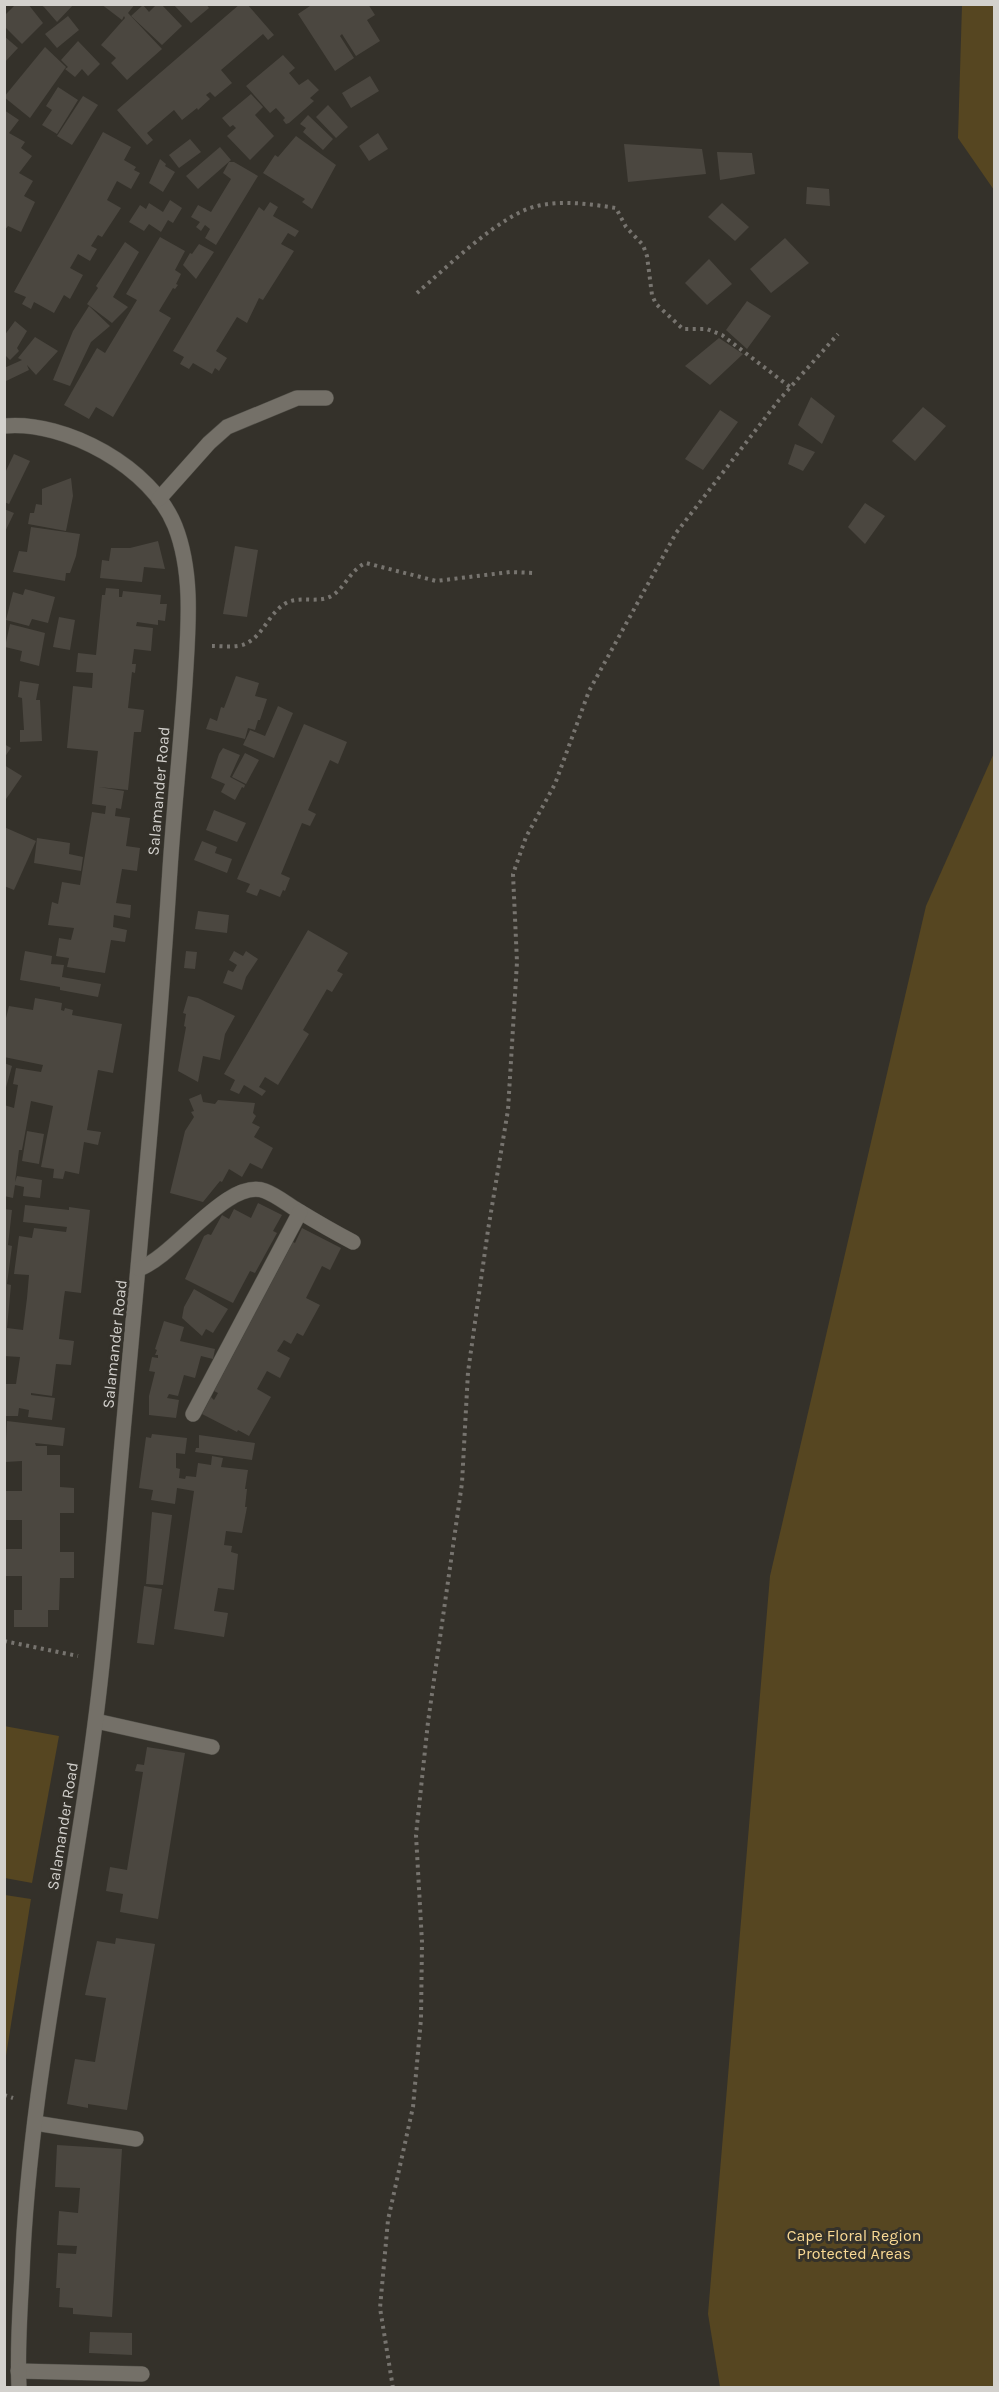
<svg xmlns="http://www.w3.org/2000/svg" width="999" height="2392" viewBox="0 0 999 2392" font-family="Karla,sans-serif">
<rect width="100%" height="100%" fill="#34312a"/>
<!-- green -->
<g fill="#564621">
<polygon points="962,5 994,5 994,190 958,138"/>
<polygon points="994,753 994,2387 720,2387 708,2314 770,1576 926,906"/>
<polygon points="4,1726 59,1736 32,1883 5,1878"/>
<polygon points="5,1895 31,1899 5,2062 4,2061"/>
</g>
<!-- building -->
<g fill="#4b4740">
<polygon points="16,4 28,4 43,23 22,44 4,26 4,16"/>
<polygon points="39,4 74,4 57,22 44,7"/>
<polygon points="101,4 135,4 128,13 162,49 127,80 111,63 116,58 101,45 125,18 124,16 122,20"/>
<polygon points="157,4 161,4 182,26 162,45 131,16 143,5 149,12"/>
<polygon points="173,4 206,4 209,8 191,23"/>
<polygon points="240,4 247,4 274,35 268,40 263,34 221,70 232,83 215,97 210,92 206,95 210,99 198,110 197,108 182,120 174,110 147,133 153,140 147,145 117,110"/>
<polygon points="313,4 368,4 375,15 367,20 380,41 356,56 342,34 340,36 354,58 335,71 298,14"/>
<polygon points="68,16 79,30 57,48 45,34"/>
<polygon points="4,36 18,48 4,63"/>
<polygon points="78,41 100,64 88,76 82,69 75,77 65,69 68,67 61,60"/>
<polygon points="45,47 66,67 30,118 4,97"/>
<polygon points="283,55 295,68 289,73 299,85 308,79 319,90 310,98 314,101 289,123 286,124 283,120 285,118 276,108 270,113 246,86"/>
<polygon points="370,76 379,91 351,108 342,93"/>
<polygon points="58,87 78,100 57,134 42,125 52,110 46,106"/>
<polygon points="251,94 263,107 255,115 274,136 250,160 227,136 236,128 233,125 230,127 222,118"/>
<polygon points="83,96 98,105 72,145 57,136"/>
<polygon points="328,105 348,127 336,138 316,117"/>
<polygon points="4,110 19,120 9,133 25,142 21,148 32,156 19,173 33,181 24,196 35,202 21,232 8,226 4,231"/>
<polygon points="308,115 333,139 323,150 303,132 306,128 300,124"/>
<polygon points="103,132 131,147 124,160 136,167 134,170 140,173 131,189 117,181 107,200 121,208 102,237 98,235 91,246 97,249 90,261 78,254 70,268 83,275 70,299 64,295 54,313 34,302 31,309 22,304 26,297 14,292"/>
<polygon points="378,133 388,149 369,161 359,146"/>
<polygon points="296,136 336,165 312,209 302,202 305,199 263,173 275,155 278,157"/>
<polygon points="190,139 201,152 179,168 169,155"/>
<polygon points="624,144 702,149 706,174 628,182"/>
<polygon points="220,147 231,160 198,189 186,176"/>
<polygon points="717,152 752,153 755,174 720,180"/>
<polygon points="160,159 166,164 165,166 175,172 163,192 149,183"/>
<polygon points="229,162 234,162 258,176 216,245 205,238 210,229 205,225 201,231 196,227 200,222 191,217 198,205 211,212 231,179 223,173"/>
<polygon points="807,187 829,189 830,206 806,204"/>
<polygon points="170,200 182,208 173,223 168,220 161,232 149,224 144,231 129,222 140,205 146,209 149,203 163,212"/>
<polygon points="270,202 278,207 273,216 299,231 295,237 288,233 281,244 294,251 263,300 259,298 247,323 237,317 216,351 227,358 219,371 215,368 212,374 193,363 189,369 180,364 184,357 173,351 259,207 264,211"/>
<polygon points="722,203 749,227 735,241 708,217"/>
<polygon points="160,237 185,251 175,270 181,274 176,284 178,285 175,289 173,288 159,311 171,318 113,417 96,407 89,419 64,405 97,348 105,353 137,300 126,294"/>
<polygon points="785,238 809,263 771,293 750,269"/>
<polygon points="125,242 139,252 113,297 128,307 112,323 87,304 98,288 96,286"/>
<polygon points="199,244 214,252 196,279 183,265 190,253 192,254"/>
<polygon points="709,259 732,284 707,305 685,283"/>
<polygon points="747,301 771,316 747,349 726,330"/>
<polygon points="89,306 110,326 91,342 70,386 53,380 73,331"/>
<polygon points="15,321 27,331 17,348 19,351 10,360 4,354 4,336"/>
<polygon points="35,337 58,351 36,375 27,365 29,370 4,382 4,368 22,360 18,358"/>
<polygon points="719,338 743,354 710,385 685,366"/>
<polygon points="811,397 835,416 822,444 798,425"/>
<polygon points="923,407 946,426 915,461 892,441"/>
<polygon points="720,410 738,422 703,470 685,459"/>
<polygon points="795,444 815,452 803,471 788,464"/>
<polygon points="14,454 30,461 9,504 4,502 4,475"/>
<polygon points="71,478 73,496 66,531 28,524 30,513 34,513 36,504 42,505 42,489"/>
<polygon points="865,503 885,516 865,544 848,527"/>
<polygon points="4,509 14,513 4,534"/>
<polygon points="31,527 80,534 76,556 70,573 66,573 65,581 13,572 19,551 27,552"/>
<polygon points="158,541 165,569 144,567 142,582 100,578 102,560 109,561 111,548 130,548"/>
<polygon points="235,546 258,550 247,617 223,614"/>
<polygon points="106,588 119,589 119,597 122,597 123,591 161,595 160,604 167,604 165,621 158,620 158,625 137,622 136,626 153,628 151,651 134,649 132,664 136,664 135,673 132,672 128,708 144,710 141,732 134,732 128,790 99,787 124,791 121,809 116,808 115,816 130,818 126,846 140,848 137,871 122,869 116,903 131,905 130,918 114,915 113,927 127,930 125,942 111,940 105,973 67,967 69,958 56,956 59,938 71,940 74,928 48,925 52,902 58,904 62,882 80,885 92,812 105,814 106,806 92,804 98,751 67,748 73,686 92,688 93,673 76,672 78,653 96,655 102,595 105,595"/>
<polygon points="25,589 55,597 48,623 32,619 29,626 6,620 13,592 23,595"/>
<polygon points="59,617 75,620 70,650 53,647"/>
<polygon points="10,624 45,633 39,666 20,661 22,651 5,647"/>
<polygon points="236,676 259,683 255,696 267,699 260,720 258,720 255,730 248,728 245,739 206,729 210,718 217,721 221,707 224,708"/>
<polygon points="20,681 39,684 36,700 40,700 42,741 20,742 20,730 24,730 22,698 18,697"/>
<polygon points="278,706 293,713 274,758 243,745 250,730 265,736"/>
<polygon points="304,724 347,742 338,764 330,760 308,810 316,814 310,826 302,823 281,874 290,878 285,891 283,890 280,897 260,889 257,896 246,892 250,884 237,879"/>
<polygon points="4,744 11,748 4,758"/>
<polygon points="223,748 240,755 230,777 245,785 244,788 242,787 235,800 221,792 225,784 211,778 219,754"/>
<polygon points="245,753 259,760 246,784 232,777"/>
<polygon points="4,765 22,776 4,802"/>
<polygon points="214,810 246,823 237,842 206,830"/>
<polygon points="4,827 36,841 14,890 4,886"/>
<polygon points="37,838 70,843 69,854 83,857 81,871 34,863"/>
<polygon points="202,841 217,847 215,853 232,859 227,873 194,860"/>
<polygon points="198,911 229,915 227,933 195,929"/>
<polygon points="308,930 348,953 337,971 343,974 332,992 319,985 327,989 303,1030 309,1034 278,1085 265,1077 259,1087 266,1091 262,1096 244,1085 239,1094 230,1090 235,1080 224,1074"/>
<polygon points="25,951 52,956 51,964 64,965 62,977 101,984 98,997 60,990 60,987 20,980"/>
<polygon points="186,951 197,952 195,969 184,968"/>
<polygon points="234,951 243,956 246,951 258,959 246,977 242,990 223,983 228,970 233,972 237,965 229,960"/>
<polygon points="188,996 198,998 235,1016 225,1034 220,1060 203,1056 198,1082 178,1071 186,1027 184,1026 186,1014 183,1013"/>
<polygon points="35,998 62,1003 61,1010 64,1011 65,1008 73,1010 72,1015 122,1024 113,1073 98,1070 87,1130 101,1132 98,1145 84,1142 79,1174 65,1171 63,1179 53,1178 54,1169 41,1167 53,1106 31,1101 22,1150 19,1150 15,1182 17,1176 42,1180 40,1198 23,1196 24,1187 15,1185 13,1198 4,1196 4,1105 14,1108 18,1085 13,1084 16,1068 41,1072 43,1065 4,1057 4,1026 9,1006 33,1010"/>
<polygon points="4,1063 12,1066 5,1091 4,1091"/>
<polygon points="201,1094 203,1102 215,1104 218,1100 255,1103 253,1113 256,1116 252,1123 260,1127 254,1137 273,1148 262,1169 250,1163 242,1177 229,1169 222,1182 220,1181 203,1202 170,1193 185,1131 194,1117 191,1112 194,1111 189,1099"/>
<polygon points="27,1131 44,1134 39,1164 22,1161"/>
<polygon points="258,1203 282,1215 273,1231 277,1233 255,1273 250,1271 233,1303 185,1279 204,1236 208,1234 211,1235 222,1215 229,1219 234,1209 251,1218"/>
<polygon points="25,1205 69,1210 69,1207 90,1210 81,1293 65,1291 64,1297 59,1339 74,1341 71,1365 56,1364 52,1396 31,1393 31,1395 55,1398 52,1420 28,1417 29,1410 19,1408 18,1416 4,1416 4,1384 16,1384 20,1357 4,1356 4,1209 12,1210 8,1245 12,1246 7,1284 11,1285 7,1328 23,1330 27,1298 29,1275 14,1274 19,1236 32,1238 34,1228 66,1232 67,1227 23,1222"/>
<polygon points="302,1228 341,1248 330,1270 322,1266 306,1298 320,1305 303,1336 297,1333 291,1344 284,1340 277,1351 290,1358 280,1378 267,1371 257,1389 271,1397 249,1436 238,1430 237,1432 202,1414 211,1397 214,1400 218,1393 214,1391 293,1242 295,1243"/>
<polygon points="194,1289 228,1309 213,1333 206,1329 202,1336 182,1318 184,1307"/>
<polygon points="164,1321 184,1327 180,1341 215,1349 213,1359 201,1356 195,1378 184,1375 178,1396 169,1394 167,1398 179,1400 176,1418 149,1415 149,1396 155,1372 149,1371 152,1357 158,1358 158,1355 155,1355 157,1350 155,1349"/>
<polygon points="7,1421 65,1428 63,1446 35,1443 36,1446 47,1446 47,1455 60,1455 60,1487 74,1488 74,1513 60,1513 60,1552 74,1552 74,1578 60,1578 59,1610 48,1610 48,1627 14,1627 14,1610 22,1610 22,1576 4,1576 4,1549 22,1549 22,1520 4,1520 4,1491 22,1491 22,1461 5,1462"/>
<polygon points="152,1434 187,1438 185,1454 176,1453 176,1468 180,1469 179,1478 185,1479 186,1476 196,1477 198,1463 211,1465 212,1456 223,1458 221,1467 248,1470 245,1489 247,1489 245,1507 247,1507 242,1533 226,1531 224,1545 232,1546 231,1552 238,1554 234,1590 218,1588 214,1611 228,1613 224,1637 174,1629 194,1491 177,1488 175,1504 151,1500 153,1490 139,1488 146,1437 151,1438"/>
<polygon points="199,1435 255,1443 252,1460 195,1452 196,1448 199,1448"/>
<polygon points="152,1512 172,1515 163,1585 146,1584"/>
<polygon points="144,1586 162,1589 154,1645 137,1643"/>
<polygon points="147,1747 185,1753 158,1919 120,1912 123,1894 106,1891 110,1867 127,1870 143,1772 135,1771 137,1764 144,1765"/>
<polygon points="116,1938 155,1944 127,2110 88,2104 88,2108 67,2104 75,2059 95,2062 106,1998 85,1995 97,1941 115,1944"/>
<polygon points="57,2145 122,2149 112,2317 73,2314 73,2308 59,2307 60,2288 56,2288 58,2253 76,2254 77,2246 57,2245 59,2211 78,2213 80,2188 55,2187"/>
<polygon points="90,2332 132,2333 132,2355 89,2353"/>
</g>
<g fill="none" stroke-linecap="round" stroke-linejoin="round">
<!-- lane casing -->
<g stroke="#4f4d46" stroke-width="16">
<g id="lane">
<polyline points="96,1721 212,1747"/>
<polyline points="35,2123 136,2139"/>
<polyline points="18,2371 142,2374"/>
</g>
</g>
<!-- street casing -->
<g stroke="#4f4d46" stroke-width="16">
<g id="street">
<path d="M4,426C66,420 152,468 175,526C194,574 188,631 185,682C181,744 174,807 170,869C158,1057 140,1244 123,1432C114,1529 108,1627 95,1724C72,1907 29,2088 22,2273C20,2311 17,2349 19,2388"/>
<polyline points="159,499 209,443 227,427 297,398 326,398"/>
<path d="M139,1269C176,1255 228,1177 265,1191C276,1195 287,1204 297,1210C315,1221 334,1232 353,1242"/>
<polyline points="193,1414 300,1212"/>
</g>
</g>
<!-- path -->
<g stroke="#77746f" stroke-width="4" stroke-dasharray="3 4.5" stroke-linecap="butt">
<path d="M417,293C446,268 501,214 537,206C563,200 590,204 616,208L626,227L643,245L647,256L652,295L656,304L683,329H707L722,335L790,387"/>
<path d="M212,646C222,646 236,648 245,644C264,636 269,611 288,602C302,596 320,604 333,595C346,586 351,569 366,563L436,581L510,572L535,573"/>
<polyline points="4,1641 78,1656"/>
<polyline points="4,2095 13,2098"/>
<polyline points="393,2388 380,2308 388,2220 413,2107 421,2019 422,1942 416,1835 428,1722 462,1483 468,1372 488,1230 508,1110 517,962 513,874 526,837 555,784 589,691 676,533 779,400 838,334"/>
</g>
<!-- lane -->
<use href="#lane" stroke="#747068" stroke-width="15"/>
<!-- street -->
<use href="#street" stroke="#747068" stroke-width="15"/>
</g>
<g text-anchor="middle" stroke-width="6" stroke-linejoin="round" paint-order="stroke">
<!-- street labels -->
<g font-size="16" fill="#d3d1cd" stroke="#34312a">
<text transform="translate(158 791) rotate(-85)" y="6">Salamander Road</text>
<text transform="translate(114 1344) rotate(-84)" y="6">Salamander Road</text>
<text transform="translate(62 1826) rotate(-81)" y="6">Salamander Road</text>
</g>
<!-- park labels -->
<g font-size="16" fill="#f9d994" stroke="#34312a">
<text x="854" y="2241">Cape Floral Region<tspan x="854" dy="18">Protected Areas</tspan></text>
</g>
</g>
<!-- border -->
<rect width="999" height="2392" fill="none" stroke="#d3d1cd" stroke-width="12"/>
</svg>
